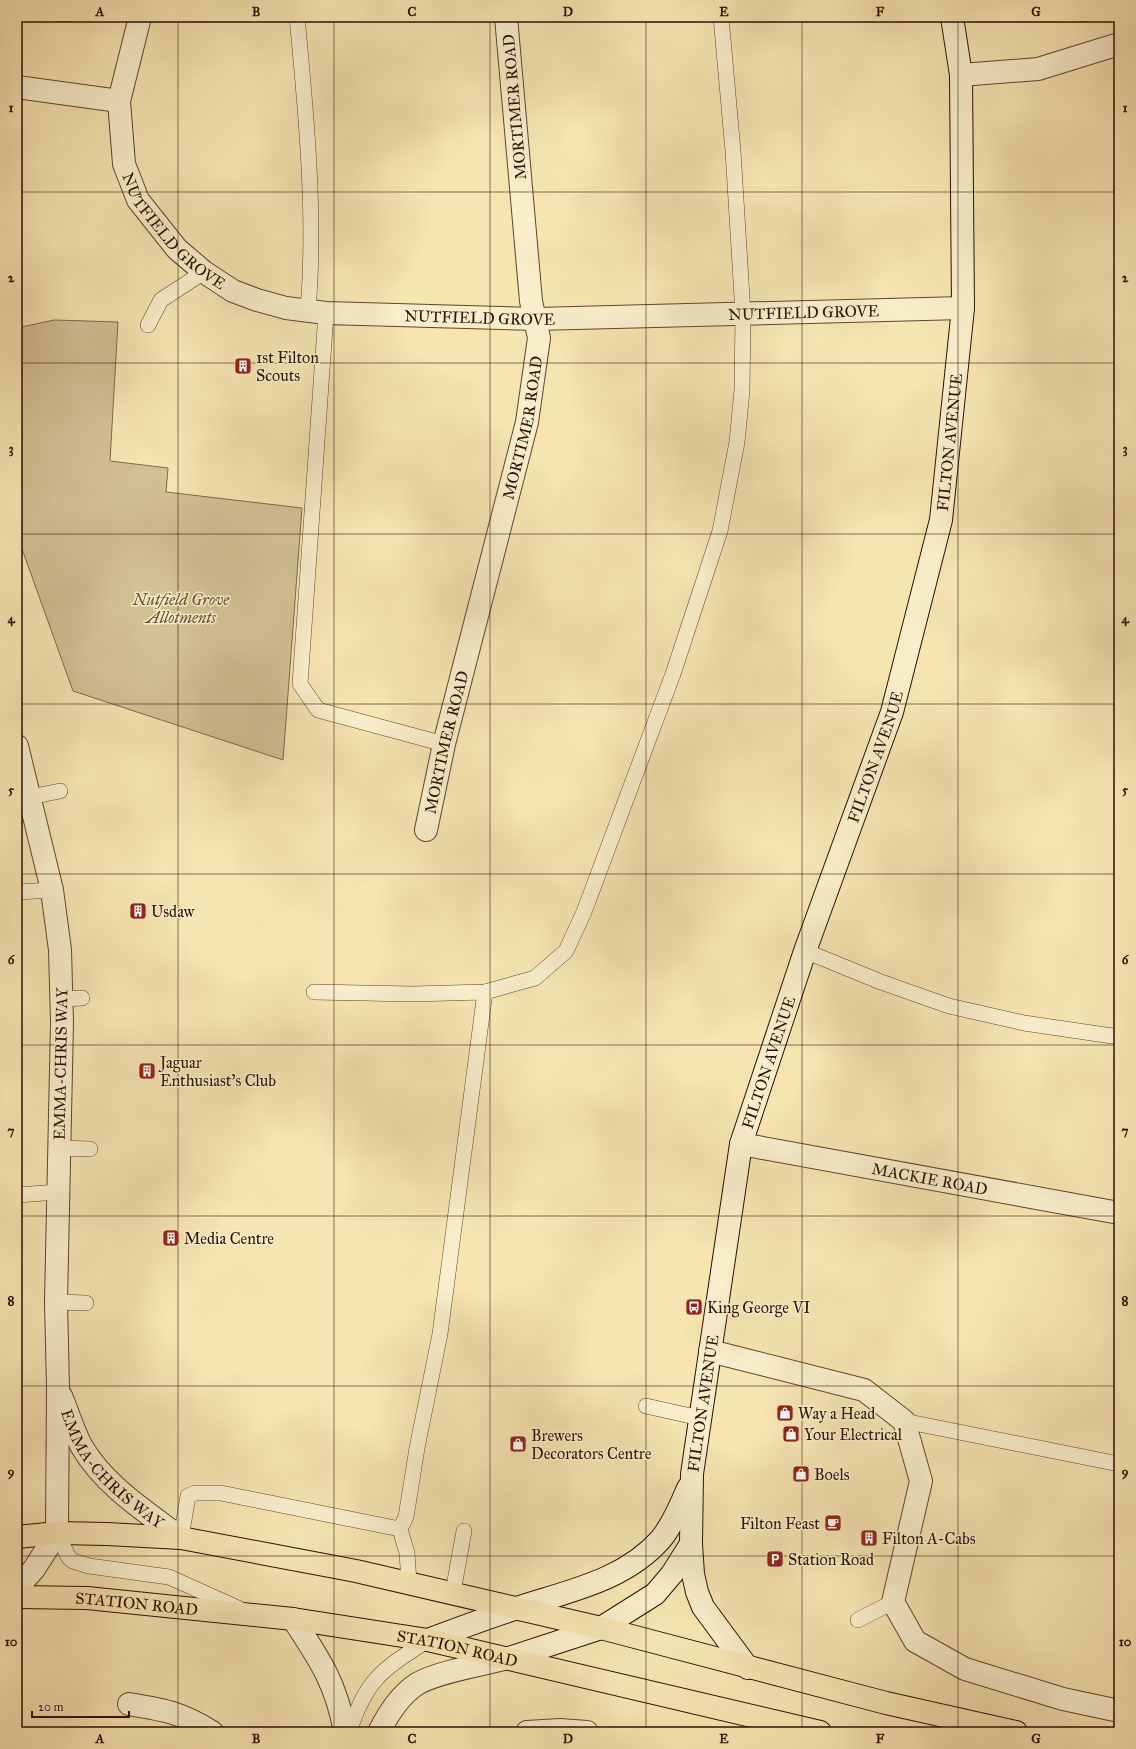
<svg xmlns="http://www.w3.org/2000/svg" width="1136" height="1749" viewBox="0 0 1136 1749" font-family="'IM FELL Great Primer',serif">
<rect width="100%" height="100%" fill="#f6e5b1"/>
<filter id="stains"><feTurbulence type="fractalNoise" baseFrequency=".005" numOctaves="4"/><feColorMatrix values="0 0 0 0 .2 0 0 0 0 .09 0 0 0 0 .02 0 0 0 .5 -.17"/></filter>
<radialGradient id="worn" r=".72"><stop offset=".6" stop-color="#630" stop-opacity="0"/><stop offset="1" stop-color="#630" stop-opacity=".3"/></radialGradient>
<!-- green -->
<polygon fill="#d3c093" stroke="#7f674a" points="54,320 118,322 110,461 168,468 166,492 302,508 283,760 73,691 17,535 17,328"/>
<g fill="none" stroke-linecap="round" stroke-linejoin="round">
<!-- lane casing -->
<g stroke="#5e442c" stroke-width="16">
<g id="lane">
<path d="M297,17C306,111 316,216 308,310"/>
<polyline points="326,313 300,684 318,710 444,744"/>
<polyline points="148,325 161,300 204,272"/>
<polyline points="30,797 60,791"/>
<polyline points="18,892 52,890"/>
<polyline points="805,951 881,982 949,1006 1024,1023 1119,1037"/>
<polyline points="314,992 412,994 485,992 535,978 566,951 584,912 673,674 720,531 737,442 742,390 743,314 733,151 721,17"/>
<polyline points="62,999 82,998"/>
<polyline points="59,1148 90,1149"/>
<polyline points="17,1195 58,1192"/>
<polyline points="56,1302 86,1303"/>
<polyline points="646,1406 700,1418"/>
<polyline points="904,1421 1119,1464"/>
<polyline points="400,1529 406,1517 417,1448 440,1334 485,992"/>
<polyline points="400,1529 407,1553 409,1582"/>
<polyline points="57,1533 69,1558 73,1561 89,1566 169,1577 240,1609"/>
<polyline points="181,1538 188,1496 195,1493 221,1493 400,1529"/>
<polyline points="453,1592 464,1531"/>
<polyline points="858,1620 893,1602"/>
<path d="M349,1732C367,1678 382,1670 428,1640"/>
</g>
</g>
<!-- street casing -->
<g stroke="#5e442c" stroke-width="24">
<g id="street">
<path id="s1" d="M140,17L119,101L124,164L138,200L177,249L204,272L233,291L257,300L286,308L326,313L536,319L963,308"/>
<polyline points="961,75 1038,69 1119,44"/>
<polyline points="17,87 119,101"/>
<polyline points="17,746 52,890 60,950 62,1022 56,1302 58,1387 57,1533 34,1569 17,1588"/>
<path id="s2" d="M426,830L444,744L527,422L539,338L531,301L506,17"/>
<path id="s3" d="M741,1144L1119,1213"/>
<polyline points="710,1351 864,1390 904,1421 921,1481 893,1602 915,1641 965,1669 1063,1699 1119,1711"/>
<path id="s4" d="M61,1396C68,1412 73,1431 82,1447C105,1486 145,1511 181,1538"/>
<path d="M293,1619C320,1660 336,1683 345,1732"/>
<path d="M129,1704C165,1710 180,1712 212,1732"/>
<path d="M379,1732C388,1714 400,1695 417,1684C437,1672 485,1664 509,1658"/>
<polyline points="527,1732 560,1730 587,1732"/>
</g>
</g>
<!-- secondary casing -->
<g stroke="#2b0e00" stroke-width="24">
<g id="secondary">
<path d="M428,1640C457,1629 487,1618 517,1608C568,1591 624,1581 661,1539C673,1524 681,1505 688,1488"/>
<polyline points="509,1658 601,1628 655,1594 672,1574 691,1544"/>
<path id="s5" d="M748,1668L703,1607L697,1592L693,1574L691,1544L692,1474L741,1144L805,951L892,712L941,520L963,308L961,75L952,17"/>
</g>
</g>
<!-- primary casing -->
<g stroke="#2b0e00" stroke-width="24">
<g id="primary">
<polyline points="17,1537 57,1533 107,1534 181,1538 356,1571 601,1628 886,1703 1016,1732"/>
<path id="s6" d="M17,1597L87,1598L293,1619L428,1640L820,1732"/>
</g>
</g>
<!-- lane -->
<use href="#lane" stroke="#f9eecc" stroke-width="15"/>
<!-- street -->
<use href="#street" stroke="#f9eecc" stroke-width="22"/>
<!-- secondary -->
<use href="#secondary" stroke="#f9eecc" stroke-width="22"/>
<!-- primary -->
<use href="#primary" stroke="#f6e5b1" stroke-width="22"/>
</g>
<!-- grid -->
<path fill="none" stroke="#2b0e00" stroke-width="1" stroke-opacity="0.55" d="M178,17V1732M334,17V1732M490,17V1732M646,17V1732M802,17V1732M958,17V1732M17,192H1119M17,363H1119M17,534H1119M17,704H1119M17,874H1119M17,1045H1119M17,1216H1119M17,1386H1119M17,1556H1119"/>
<!-- icons -->
<defs>
<g id="building-square" transform="scale(0.9)"><rect x="-9" y="-9" width="18" height="18" rx="4" fill="#8f2418" stroke="#f9eecc"/><path d="M-4-6H4V6H1V3H-1V6H-4ZM-2.5-4.3h1.7v1.8h-1.7ZM.8-4.3h1.7v1.8H.8ZM-2.5-1h1.7V.8h-1.7ZM.8-1h1.7V.8H.8Z" fill="#fff"/></g>
<g id="bus-square" transform="scale(0.9)"><rect x="-9" y="-9" width="18" height="18" rx="4" fill="#8f2418" stroke="#f9eecc"/><path d="M-5-6H5V4H4V6H2V4H-2V6H-4V4H-5ZM-3.5-4V0h7V-4ZM-3.5 1.2v1.5H-2V1.2ZM2 1.2v1.5H3.5V1.2Z" fill="#fff"/></g>
<g id="shop-square" transform="scale(0.9)"><rect x="-9" y="-9" width="18" height="18" rx="4" fill="#8f2418" stroke="#f9eecc"/><path d="M-5-2.5h2.3a2.7 3.5 0 0 1 5.4 0H5L5.5 6h-11ZM-1.5-2.5h3a1.5 2.3 0 0 0-3 0Z" fill="#fff"/></g>
<g id="cafe-square" transform="scale(0.9)"><rect x="-9" y="-9" width="18" height="18" rx="4" fill="#8f2418" stroke="#f9eecc"/><path d="M-5.5-4.5H6V0H3Q3 3.5 0 3.5H-2.5Q-5.5 3.5-5.5 0ZM3-3.2v2h1.7v-2ZM-6 4.5H4V6H-6Z" fill="#fff"/></g>
<g id="parking-square" transform="scale(0.9)"><rect x="-9" y="-9" width="18" height="18" rx="4" fill="#8f2418" stroke="#f9eecc"/><path d="M-3.5-5.5H1a3.5 3.5 0 0 1 0 7H-1V5.5H-3.5ZM-1-3.4V-.6H.8a1.4 1.4 0 0 0 0-2.8Z" fill="#fff"/></g>
</defs>
<g fill-rule="evenodd">
<use href="#building-square" x="243" y="366"/>
<use href="#building-square" x="138" y="911"/>
<use href="#building-square" x="147" y="1071"/>
<use href="#building-square" x="171" y="1238"/>
<use href="#bus-square" x="694" y="1307"/>
<use href="#shop-square" x="785" y="1413"/>
<use href="#shop-square" x="791" y="1434"/>
<use href="#shop-square" x="518" y="1444"/>
<use href="#shop-square" x="801" y="1474"/>
<use href="#cafe-square" x="833" y="1523"/>
<use href="#building-square" x="869" y="1538"/>
<use href="#parking-square" x="775" y="1559"/>
</g>
<g text-anchor="middle" stroke-width="3" stroke-linejoin="round" paint-order="stroke">
<!-- street labels -->
<g font-size="16" fill="#2b0e00" stroke="#f9eecc">
<text transform="translate(514 107) rotate(-95)" y="6">MORTIMER ROAD</text>
<text dy="6" stroke="none"><textPath href="#s1" startOffset="235">NUTFIELD GROVE</textPath></text>
<text dy="6" stroke="none"><textPath href="#s1" startOffset="895">NUTFIELD GROVE</textPath></text>
<text dy="6" stroke="none"><textPath href="#s1" startOffset="571">NUTFIELD GROVE</textPath></text>
<text dy="6" stroke="none"><textPath href="#s2" startOffset="414">MORTIMER ROAD</textPath></text>
<text dy="6" stroke="none"><textPath href="#s5" startOffset="1278">FILTON AVENUE</textPath></text>
<text dy="6" stroke="none"><textPath href="#s2" startOffset="90">MORTIMER ROAD</textPath></text>
<text dy="6" stroke="none"><textPath href="#s5" startOffset="954">FILTON AVENUE</textPath></text>
<text dy="6" stroke="none"><textPath href="#s5" startOffset="630">FILTON AVENUE</textPath></text>
<text transform="translate(60 1064) rotate(-89)" y="6">EMMA-CHRIS WAY</text>
<text dy="6" stroke="none"><textPath href="#s3" startOffset="192">MACKIE ROAD</textPath></text>
<text dy="6" stroke="none"><textPath href="#s5" startOffset="282">FILTON AVENUE</textPath></text>
<text dy="6" stroke="none"><textPath href="#s4" startOffset="91">EMMA-CHRIS WAY</textPath></text>
<text dy="6" stroke="none"><textPath href="#s6" startOffset="120">STATION ROAD</textPath></text>
<text dy="6" stroke="none"><textPath href="#s6" startOffset="444">STATION ROAD</textPath></text>
</g>
<!-- poi labels -->
<g font-size="16" fill="#2b0e00" stroke="#f9eecc" text-anchor="start">
<text x="256" y="363">1st Filton<tspan x="256" dy="18">Scouts</tspan></text>
<text x="151" y="917">Usdaw</text>
<text x="160" y="1068">Jaguar<tspan x="160" dy="18">Enthusiast's Club</tspan></text>
<text x="184" y="1244">Media Centre</text>
<text x="707" y="1313">King George VI</text>
<text x="798" y="1419">Way a Head</text>
<text x="804" y="1440">Your Electrical</text>
<text x="531" y="1441">Brewers<tspan x="531" dy="18">Decorators Centre</tspan></text>
<text x="814" y="1480">Boels</text>
<text x="820" y="1529" text-anchor="end">Filton Feast</text>
<text x="882" y="1544">Filton A-Cabs</text>
<text x="788" y="1565">Station Road</text>
</g>
<!-- park labels -->
<g font-size="16" font-style="italic" fill="#664c33" stroke="#f9eecc">
<text x="181" y="605">Nutfield Grove<tspan x="181" dy="18">Allotments</tspan></text>
</g>
</g>
<!-- margin -->
<rect width="1136" height="1749" fill="none" stroke="#f6e5b1" stroke-width="44"/>
<!-- scale -->
<path d="M32 1711v6h97v-6" fill="none" stroke="#2b0e00" stroke-width="2"/>
<text x="38" y="1711" font-size="12" fill="#2b0e00" stroke="#f9eecc" stroke-width="3" paint-order="stroke">20 m</text>
<rect x="22" y="22" width="1092" height="1705" fill="none" stroke="#2b0e00" stroke-width="1.5"/>
<g font-size="13" text-anchor="middle" font-weight="bold" fill="#2b0e00">
<text x="100" y="16">A</text>
<text x="256" y="16">B</text>
<text x="412" y="16">C</text>
<text x="568" y="16">D</text>
<text x="724" y="16">E</text>
<text x="880" y="16">F</text>
<text x="1036" y="16">G</text>
<text x="11" y="112">1</text>
<text x="1125" y="112">1</text>
<text x="11" y="282">2</text>
<text x="1125" y="282">2</text>
<text x="11" y="453">3</text>
<text x="1125" y="453">3</text>
<text x="11" y="623">4</text>
<text x="1125" y="623">4</text>
<text x="11" y="794">5</text>
<text x="1125" y="794">5</text>
<text x="11" y="964">6</text>
<text x="1125" y="964">6</text>
<text x="11" y="1135">7</text>
<text x="1125" y="1135">7</text>
<text x="11" y="1305">8</text>
<text x="1125" y="1305">8</text>
<text x="11" y="1476">9</text>
<text x="1125" y="1476">9</text>
<text x="11" y="1646">10</text>
<text x="1125" y="1646">10</text>
<text x="100" y="1743">A</text>
<text x="256" y="1743">B</text>
<text x="412" y="1743">C</text>
<text x="568" y="1743">D</text>
<text x="724" y="1743">E</text>
<text x="880" y="1743">F</text>
<text x="1036" y="1743">G</text>
</g>
<rect width="100%" height="100%" filter="url(#stains)"/>
<rect width="100%" height="100%" fill="url(#worn)"/>
</svg>
